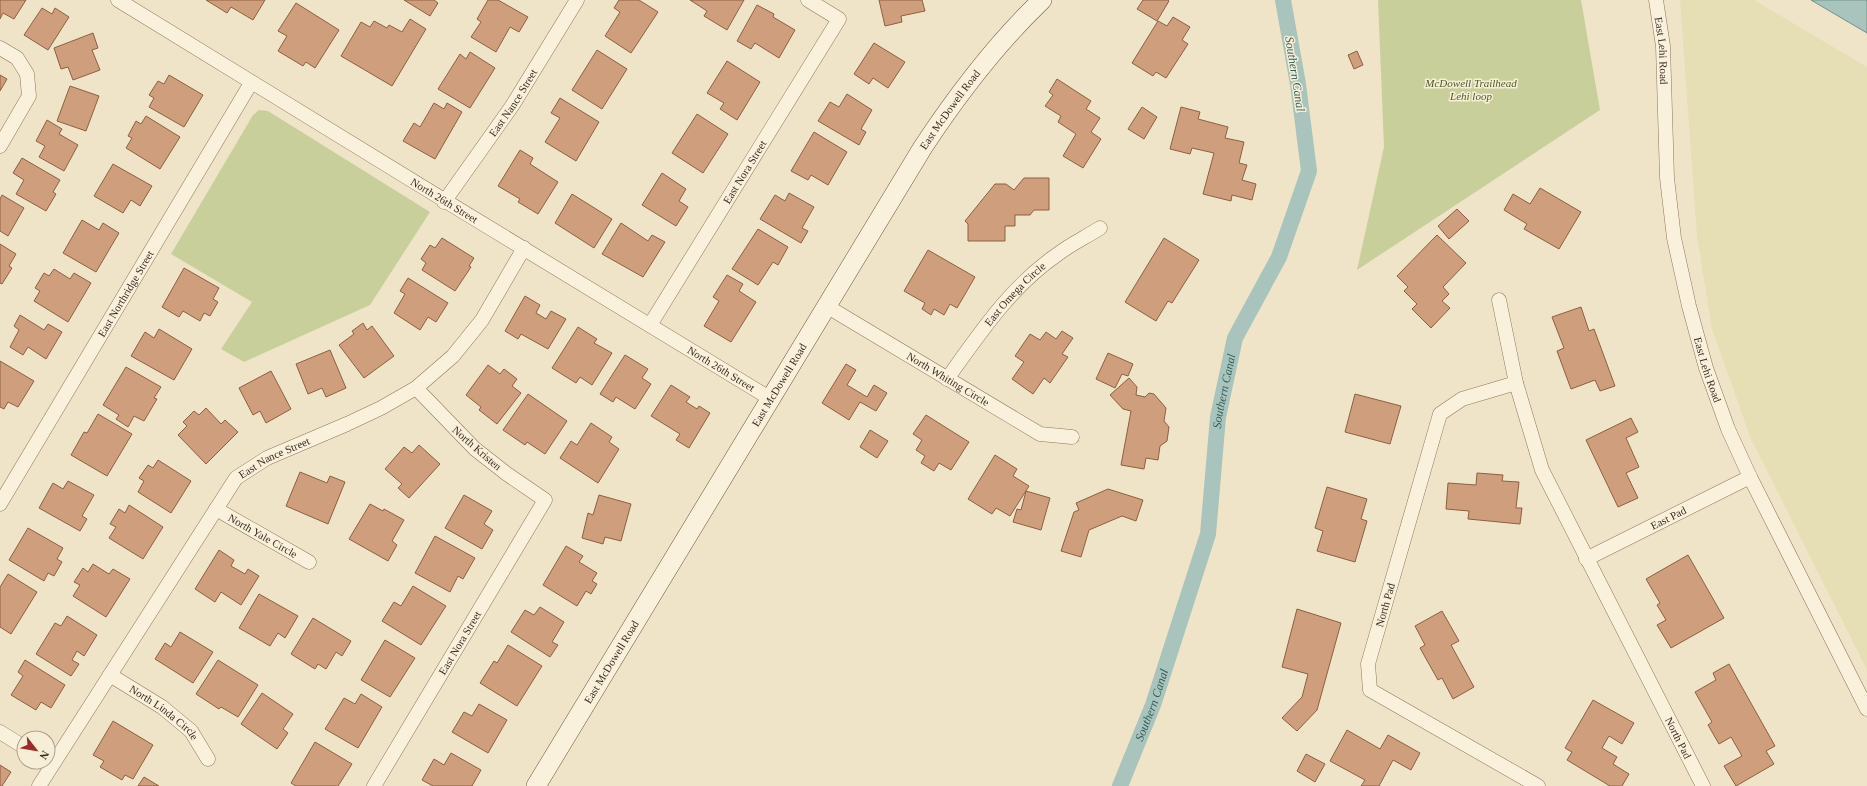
<svg xmlns="http://www.w3.org/2000/svg" width="1867" height="786" viewBox="0 0 1867 786" font-family="'Times New Roman',serif">
<rect width="100%" height="100%" fill="#f0e4c8"/>
<!-- farmland -->
<polygon fill="#e6deb5" points="1680,0 1754,0 1867,67 1867,670 1751,439 1712,329 1697,236"/>
<!-- green -->
<g fill="#c9cf9b">
<polygon points="1378,0 1581,0 1600,110 1357,270 1384,147"/>
<polygon points="259,110 268,111 430,212 370,305 244,362 221,349 252,302 171,254 253,115"/>
</g>
<!-- water -->
<polygon fill="#a9c4bc" stroke="#6f938a" points="1811,0 1867,0 1867,33"/>
<g fill="none" stroke-linecap="round" stroke-linejoin="round">
<!-- canal -->
<path stroke="#a9c4bc" stroke-width="16" id="s1" d="M1120,786L1153,705L1208,534L1218,417L1235,338L1279,257L1309,171L1298,84L1283,0"/>
</g>
<!-- building -->
<g fill="#cf9f7d" stroke="#8d5f41">
<polygon points="0,0 26,0 14,19 3,13 0,19"/>
<polygon points="206,0 265,0 253,20 231,7 227,13"/>
<polygon points="404,0 434,0 438,3 430,16"/>
<polygon points="488,0 498,0 528,17 519,32 510,27 496,52 471,37 481,22 477,19"/>
<polygon points="619,0 639,0 658,12 631,53 605,36 620,12 614,8"/>
<polygon points="690,0 744,0 727,30 704,16 707,11"/>
<polygon points="879,0 922,0 925,11 901,16 902,22 885,26"/>
<polygon points="1143,0 1168,0 1169,1 1157,21 1137,9"/>
<polygon points="296,3 339,30 315,68 306,62 303,66 278,51 287,36 278,31"/>
<polygon points="757,5 774,14 773,17 795,30 779,58 755,43 751,49 737,41"/>
<polygon points="42,8 52,14 55,8 69,17 48,50 24,35"/>
<polygon points="1173,17 1190,27 1182,40 1188,44 1166,78 1156,72 1153,76 1132,63 1158,21 1167,26"/>
<polygon points="410,19 426,29 392,86 341,56 361,22 370,27 374,21 387,28 389,25 402,32"/>
<polygon points="93,33 98,48 92,50 100,70 73,80 68,67 61,69 54,48"/>
<polygon points="874,43 905,62 888,88 873,78 869,84 854,74"/>
<polygon points="597,50 627,69 602,109 572,90"/>
<polygon points="1357,51 1363,65 1354,69 1348,55"/>
<polygon points="470,52 495,68 470,108 438,89 460,54 466,59"/>
<polygon points="727,61 760,82 737,120 720,109 724,103 707,93"/>
<polygon points="0,75 7,79 0,91"/>
<polygon points="169,75 203,95 184,127 149,107 154,98 149,95 158,81 164,84"/>
<polygon points="1057,79 1091,101 1086,109 1100,118 1091,132 1101,139 1083,168 1063,156 1076,134 1058,122 1061,116 1045,106 1053,95 1049,92"/>
<polygon points="70,86 99,96 86,131 57,121"/>
<polygon points="847,94 872,110 861,129 866,132 859,145 818,121 830,102 839,107"/>
<polygon points="560,98 599,122 576,161 545,142 560,118 551,113"/>
<polygon points="434,103 444,109 447,103 462,112 435,159 403,141 414,123 420,127"/>
<polygon points="1142,107 1157,117 1144,139 1128,129"/>
<polygon points="1181,107 1200,112 1198,119 1228,127 1225,138 1244,142 1239,163 1247,165 1242,180 1256,184 1252,200 1232,195 1231,201 1203,194 1214,153 1192,148 1190,154 1170,149"/>
<polygon points="697,114 728,134 703,173 672,153"/>
<polygon points="146,116 180,137 160,169 126,148 132,138 128,136 136,121 141,124"/>
<polygon points="47,120 62,129 59,134 78,145 64,171 39,157 45,146 36,141"/>
<polygon points="814,132 847,152 828,185 811,175 808,180 791,171"/>
<polygon points="520,150 533,158 530,164 558,182 538,214 518,202 520,199 498,186"/>
<polygon points="22,158 60,180 53,192 56,194 46,211 16,194 24,180 13,173"/>
<polygon points="113,164 152,186 140,206 131,200 123,213 94,196"/>
<polygon points="662,173 686,189 679,201 688,207 676,226 642,205"/>
<polygon points="1024,178 1049,178 1049,210 1034,210 1030,215 1015,215 1015,226 1005,226 1005,241 968,241 968,224 965,221 995,184 1006,184 1014,190"/>
<polygon points="1540,188 1581,212 1559,249 1524,229 1527,224 1504,210 1513,194 1530,204"/>
<polygon points="789,193 814,207 802,228 808,231 801,243 760,219 775,195 785,201"/>
<polygon points="572,194 612,219 594,248 555,223"/>
<polygon points="2,195 24,208 8,236 0,231 0,199"/>
<polygon points="1457,209 1469,221 1449,239 1438,226"/>
<polygon points="82,220 99,230 103,223 119,233 96,272 63,253"/>
<polygon points="621,223 648,241 652,235 665,242 643,277 602,254"/>
<polygon points="758,229 788,247 778,265 773,262 758,285 732,269"/>
<polygon points="1437,235 1466,263 1443,287 1449,294 1442,301 1450,308 1431,328 1412,309 1417,304 1404,291 1408,287 1397,276"/>
<polygon points="442,238 474,258 469,266 471,267 455,291 422,270 426,263 421,259 430,245 435,248"/>
<polygon points="1164,238 1199,260 1172,303 1168,301 1156,321 1125,302"/>
<polygon points="0,244 16,254 9,266 12,268 2,284 0,283"/>
<polygon points="928,250 975,277 957,308 950,304 944,315 934,309 931,315 922,309 925,303 904,291"/>
<polygon points="184,268 219,288 213,299 218,302 210,316 204,313 200,321 183,311 179,317 162,307"/>
<polygon points="54,269 70,279 74,273 91,283 68,322 34,301 40,291 35,288 44,273 49,276"/>
<polygon points="727,275 743,284 739,291 756,302 731,342 704,326 719,301 713,297"/>
<polygon points="408,278 448,303 436,322 428,317 420,330 394,313 405,294 400,291"/>
<polygon points="525,296 540,305 536,313 546,319 551,311 566,319 548,349 521,334 518,339 505,331"/>
<polygon points="1581,307 1589,331 1594,329 1615,386 1600,391 1595,380 1571,389 1557,351 1564,348 1552,317"/>
<polygon points="20,315 44,330 48,324 62,332 46,359 28,347 23,355 10,347 19,330 14,326"/>
<polygon points="363,323 367,330 372,326 394,356 364,378 339,345 354,334 352,331"/>
<polygon points="578,327 597,339 594,343 612,353 592,385 580,377 576,383 552,368"/>
<polygon points="159,329 192,349 174,380 131,356 145,332 154,338"/>
<polygon points="1062,331 1073,338 1062,354 1068,357 1050,383 1044,378 1033,394 1012,379 1024,362 1015,356 1030,334 1040,340 1046,332 1056,339"/>
<polygon points="330,350 346,388 326,397 322,388 308,394 296,364"/>
<polygon points="1108,353 1133,364 1128,376 1122,374 1115,388 1096,379"/>
<polygon points="625,355 648,369 642,378 651,384 635,409 616,397 613,402 600,394"/>
<polygon points="0,361 34,381 18,407 8,402 4,409 0,407"/>
<polygon points="846,364 856,370 847,385 867,397 874,385 887,393 876,411 860,402 849,420 822,403"/>
<polygon points="488,365 500,374 504,369 517,379 512,386 521,393 497,424 479,410 481,407 466,395"/>
<polygon points="126,367 161,387 154,398 157,399 144,421 134,416 128,427 116,419 119,415 103,405"/>
<polygon points="271,371 291,409 266,423 260,411 253,415 239,388"/>
<polygon points="1129,378 1137,387 1136,395 1145,397 1149,393 1154,394 1166,408 1164,421 1169,427 1167,441 1160,446 1158,460 1146,458 1144,469 1121,465 1131,411 1123,409 1110,395"/>
<polygon points="671,385 690,397 686,402 697,409 699,406 710,413 689,448 676,440 680,434 651,416"/>
<polygon points="528,394 567,421 545,454 527,442 525,445 503,430"/>
<polygon points="1355,394 1401,406 1390,444 1345,432"/>
<polygon points="206,408 221,424 225,420 238,432 206,464 178,435 187,426 183,422 194,411 199,415"/>
<polygon points="98,414 132,434 107,476 71,455 84,432 87,433"/>
<polygon points="926,415 969,442 951,470 939,463 934,471 921,463 925,456 916,450 922,440 913,434"/>
<polygon points="1631,418 1638,432 1626,438 1639,467 1626,473 1638,498 1618,507 1586,440"/>
<polygon points="591,423 612,437 609,442 619,449 598,483 560,458 571,441 577,445"/>
<polygon points="870,430 888,441 877,458 860,447"/>
<polygon points="419,445 440,464 409,498 398,488 402,484 385,469 404,447 412,453"/>
<polygon points="995,455 1017,469 1013,476 1029,486 1010,516 996,508 992,514 968,499"/>
<polygon points="158,460 191,481 171,513 138,492 144,481 139,478 148,465 153,468"/>
<polygon points="300,472 327,483 330,476 345,482 328,524 286,506"/>
<polygon points="1477,473 1503,475 1502,481 1519,482 1516,508 1522,508 1520,524 1468,519 1469,511 1446,509 1448,483 1476,485"/>
<polygon points="68,481 94,495 82,516 87,519 80,531 39,508 53,483 63,489"/>
<polygon points="1327,487 1367,499 1361,519 1367,521 1355,562 1317,551 1323,531 1315,528"/>
<polygon points="1108,489 1143,500 1136,521 1122,516 1089,530 1081,557 1061,551 1074,512 1079,510 1076,503"/>
<polygon points="1026,491 1050,498 1041,530 1013,522 1017,509 1021,510"/>
<polygon points="464,495 492,511 484,524 493,530 482,549 445,528"/>
<polygon points="599,495 631,504 621,541 605,537 603,544 582,538 588,513 593,515"/>
<polygon points="370,504 383,511 384,509 404,520 392,541 397,545 388,561 349,539"/>
<polygon points="129,505 163,527 143,559 109,538 116,527 110,524 119,509 125,513"/>
<polygon points="28,528 63,548 57,559 62,562 54,576 48,573 44,581 9,560"/>
<polygon points="435,536 475,558 463,579 458,576 450,592 415,573"/>
<polygon points="566,546 583,556 579,562 597,573 592,581 597,584 591,594 586,591 577,606 543,585"/>
<polygon points="219,550 234,560 231,566 245,574 248,569 259,576 241,605 221,592 215,602 195,589"/>
<polygon points="1688,555 1724,618 1671,648 1657,625 1666,620 1657,605 1660,603 1646,579"/>
<polygon points="93,564 109,574 113,569 130,579 106,617 73,596 80,585 74,582 83,568 88,572"/>
<polygon points="8,574 37,592 11,634 0,627 0,587"/>
<polygon points="413,586 446,606 421,645 382,621 394,602 401,606"/>
<polygon points="259,594 298,616 285,638 278,633 270,646 239,628"/>
<polygon points="540,607 564,622 552,642 558,645 550,657 511,632 525,610 534,615"/>
<polygon points="1297,609 1341,623 1317,710 1297,731 1282,718 1302,697 1308,674 1282,667"/>
<polygon points="1442,611 1459,641 1451,645 1474,687 1453,699 1442,678 1438,680 1420,648 1425,645 1415,626"/>
<polygon points="67,616 97,635 84,656 77,651 72,660 79,664 71,676 36,654 55,623 61,626"/>
<polygon points="313,618 351,641 342,656 336,652 326,669 318,664 315,669 291,654"/>
<polygon points="180,632 213,652 193,683 155,659 165,643 171,647"/>
<polygon points="385,640 415,658 390,697 361,680"/>
<polygon points="508,645 542,666 517,706 480,683 494,661 497,663"/>
<polygon points="25,660 65,685 51,708 41,702 36,710 11,695 23,676 18,672"/>
<polygon points="218,660 258,685 238,717 221,707 219,709 196,694"/>
<polygon points="1729,664 1775,746 1766,751 1774,764 1736,786 1724,766 1742,756 1731,737 1719,744 1708,725 1712,722 1695,692 1716,680 1713,673"/>
<polygon points="262,693 293,714 283,729 288,733 277,749 241,724"/>
<polygon points="361,694 382,707 358,748 325,729 344,698 355,704"/>
<polygon points="1593,700 1634,723 1622,744 1609,736 1602,748 1617,757 1613,764 1629,774 1622,786 1610,786 1567,760 1572,752 1565,748"/>
<polygon points="479,704 507,720 488,753 452,732 464,712 472,716"/>
<polygon points="113,721 153,745 133,779 125,775 122,780 100,767 104,761 93,755"/>
<polygon points="1347,730 1380,749 1388,735 1420,753 1411,770 1393,760 1379,786 1361,786 1365,780 1330,761"/>
<polygon points="315,742 352,764 338,786 296,786 291,783"/>
<polygon points="451,753 481,770 472,786 433,786 422,780 434,759 444,765"/>
<polygon points="1306,754 1325,764 1315,782 1297,771"/>
<polygon points="0,765 11,772 2,786 0,786"/>
<polygon points="144,777 159,786 138,786"/>
</g>
<g fill="none" stroke-linecap="round" stroke-linejoin="round">
<!-- minor casing -->
<g stroke="#8d765c" stroke-width="15">
<g id="minor">
<path id="s2" d="M118,0C335,135 553,266 771,399"/>
<path id="s3" d="M1656,0L1663,46L1667,178L1674,238L1689,306L1706,368L1728,429L1750,477L1867,709"/>
<polyline points="0,48 17,58 27,74 29,96 0,146"/>
<path id="s4" d="M444,202L512,106L577,0"/>
<path id="s5" d="M1499,300L1516,383L1542,470L1703,786"/>
<path id="s6" d="M828,307L1040,434L1072,437"/>
<path id="s7" d="M650,325L839,19L808,0"/>
<path id="s8" d="M947,379C980,333 1011,286 1058,254C1071,244 1086,237 1100,228"/>
<polyline points="1516,383 1462,399 1440,414 1368,664 1370,690 1538,786"/>
<path id="s9" d="M0,504L251,83"/>
<path id="s10" d="M216,509L309,562"/>
<path id="s11" d="M1586,559L1750,477"/>
<path id="s12" d="M110,675L162,707L191,731L208,759"/>
<polyline points="0,732 24,747"/>
<path id="s13" d="M39,786L236,478L267,458L347,424L381,408L416,388L453,356L482,320L524,248"/>
<path id="s14" d="M374,786L545,500L507,474L475,449L416,388"/>
</g>
</g>
<!-- secondary casing -->
<g stroke="#6f573f" stroke-width="20">
<g id="secondary">
<path id="s15" d="M536,786L923,147C958,94 996,44 1042,0"/>
</g>
</g>
<!-- minor -->
<use href="#minor" stroke="#faf1dc" stroke-width="14"/>
<!-- secondary -->
<use href="#secondary" stroke="#faf1dc" stroke-width="19"/>
</g>
<g text-anchor="middle" stroke-width="3" stroke-linejoin="round" paint-order="stroke">
<!-- street labels -->
<g font-size="11" fill="#3d2e20" stroke="#f7eed8">
<text dy="4" stroke="none"><textPath href="#s3" startOffset="51">East Lehi Road</textPath></text>
<text dy="4" stroke="none"><textPath href="#s4" startOffset="121">East Nance Street</textPath></text>
<text dy="4" stroke="none"><textPath href="#s15" startOffset="793">East McDowell Road</textPath></text>
<text dy="4" stroke="none"><textPath href="#s7" startOffset="180">East Nora Street</textPath></text>
<text dy="4" stroke="none"><textPath href="#s2" startOffset="383">North 26th Street</textPath></text>
<text dy="4" stroke="none"><textPath href="#s9" startOffset="245">East Northridge Street</textPath></text>
<text dy="4" stroke="none"><textPath href="#s8" startOffset="109">East Omega Circle</textPath></text>
<text dy="4" stroke="none"><textPath href="#s2" startOffset="707">North 26th Street</textPath></text>
<text dy="4" stroke="none"><textPath href="#s3" startOffset="375">East Lehi Road</textPath></text>
<text dy="4" stroke="none"><textPath href="#s6" startOffset="140">North Whiting Circle</textPath></text>
<text dy="4" stroke="none"><textPath href="#s15" startOffset="469">East McDowell Road</textPath></text>
<text transform="translate(477 448) rotate(41)" y="4">North Kristen</text>
<text dy="4" stroke="none"><textPath href="#s13" startOffset="409">East Nance Street</textPath></text>
<text dy="4" stroke="none"><textPath href="#s11" startOffset="92">East Pad</textPath></text>
<text dy="4" stroke="none"><textPath href="#s10" startOffset="54">North Yale Circle</textPath></text>
<text transform="translate(1385 605) rotate(-74)" y="4">North Pad</text>
<text dy="4" stroke="none"><textPath href="#s14" startOffset="167">East Nora Street</textPath></text>
<text dy="4" stroke="none"><textPath href="#s15" startOffset="145">East McDowell Road</textPath></text>
<text dy="4" stroke="none"><textPath href="#s12" startOffset="66">North Linda Circle</textPath></text>
<text dy="4" stroke="none"><textPath href="#s5" startOffset="476">North Pad</textPath></text>
</g>
<!-- park labels -->
<g font-size="11" font-style="italic" fill="#4d5a26" stroke="#f7eed8">
<text x="1471" y="87">McDowell Trailhead<tspan x="1471" dy="13">Lehi loop</tspan></text>
</g>
<!-- water labels -->
<g font-size="12" font-style="italic" fill="#2f5d5a" stroke="#f7eed8">
<text transform="translate(1295 74) rotate(81)" y="4">Southern Canal</text>
<text dy="4" stroke="none"><textPath href="#s1" startOffset="411">Southern Canal</textPath></text>
<text dy="4" stroke="none"><textPath href="#s1" startOffset="87">Southern Canal</textPath></text>
</g>
</g>
<!-- north arrow -->
<g transform="translate(36 750) rotate(121)"><circle r="19" fill="#f7eed8" stroke="#ada18e"/>
<path d="M0-3L7 15L0 10L-7 15Z" fill="#9e2a2b"/>
<text y="-6" font-size="11" font-weight="bold" text-anchor="middle" fill="#3d2e20">N</text>
</g>
</svg>
